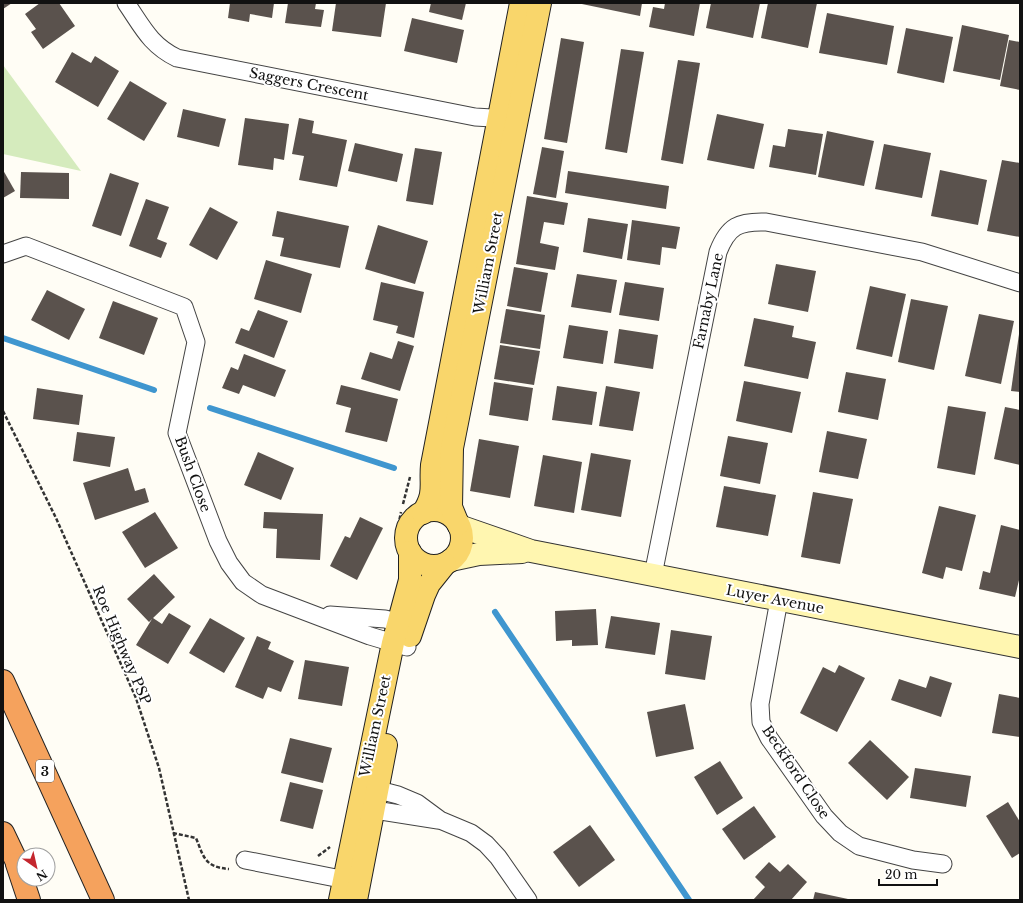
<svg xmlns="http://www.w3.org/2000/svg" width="1023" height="903" viewBox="0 0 1023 903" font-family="'Libre Baskerville',serif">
<rect width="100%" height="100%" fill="#fffdf5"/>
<!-- green -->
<polygon fill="#d5ebbd" points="3,65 81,171 3,154"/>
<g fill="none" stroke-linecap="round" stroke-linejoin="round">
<!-- stream -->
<g stroke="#3f96cf" stroke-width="6">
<polyline points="3,338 154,390"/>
<polyline points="210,408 394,468"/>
<polyline points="495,612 689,900"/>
</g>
</g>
<!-- building -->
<g fill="#5a524d">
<polygon points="3,3 12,3 3,9"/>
<polygon points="40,3 59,3 75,26 43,49 31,32 36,29 25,14"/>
<polygon points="230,3 274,3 272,18 250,14 249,22 228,18"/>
<polygon points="288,3 316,3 315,9 324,10 321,27 285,23"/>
<polygon points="336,3 386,3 381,37 332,31"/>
<polygon points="431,3 466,3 462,20 429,12"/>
<polygon points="577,3 642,3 640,16"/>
<polygon points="665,3 700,3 694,36 649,27 653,7 664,9"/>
<polygon points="711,3 760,3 753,38 706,28"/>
<polygon points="768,3 817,3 808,48 761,38"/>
<polygon points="827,13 894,26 887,65 819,53"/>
<polygon points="412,18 464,30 457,63 404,51"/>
<polygon points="962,25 1009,35 1000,80 953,71"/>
<polygon points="906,28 953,37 944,83 897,73"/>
<polygon points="561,38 584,42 567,143 544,139"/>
<polygon points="1009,40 1020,42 1020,90 1000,86"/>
<polygon points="621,49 644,52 627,153 605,149"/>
<polygon points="72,52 91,63 95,56 119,71 98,107 55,82"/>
<polygon points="678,60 700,63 683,164 661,160"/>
<polygon points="130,81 167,103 144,141 107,119"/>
<polygon points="183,109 226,119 219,147 177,137"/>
<polygon points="717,114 764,124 754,169 707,160"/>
<polygon points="245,118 289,124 284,160 274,158 273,170 238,165"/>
<polygon points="299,118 314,121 312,133 347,140 337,187 299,180 304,156 292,154"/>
<polygon points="788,129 823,134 816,175 769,167 773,145 785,147"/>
<polygon points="827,131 874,141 864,186 818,177"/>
<polygon points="355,143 403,154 397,182 348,171"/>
<polygon points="884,144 931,153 922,198 875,189"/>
<polygon points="542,147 564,151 556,198 533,194"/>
<polygon points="415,148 442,152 433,205 406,201"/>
<polygon points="1002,160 1020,163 1020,237 987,231"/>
<polygon points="3,170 15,191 3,198"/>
<polygon points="940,170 987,180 978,225 931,216"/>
<polygon points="568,171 669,186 666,209 565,193"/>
<polygon points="21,172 69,173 69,199 20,198"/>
<polygon points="110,173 139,183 121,236 92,226"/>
<polygon points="527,196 568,203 564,225 544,222 540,243 559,247 555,270 516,264"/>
<polygon points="146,199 169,207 157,239 167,243 161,258 129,246"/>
<polygon points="210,207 238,222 217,260 189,245"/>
<polygon points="277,211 349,226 340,268 280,256 284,238 272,236"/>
<polygon points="588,218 628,224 622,259 583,252"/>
<polygon points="632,220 680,227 676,249 662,247 660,265 627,260"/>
<polygon points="378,225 428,241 415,284 365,269"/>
<polygon points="266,260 312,274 301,313 254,299"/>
<polygon points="776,264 816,271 808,312 768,304"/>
<polygon points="514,267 548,273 541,312 507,306"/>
<polygon points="577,274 617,280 611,313 571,307"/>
<polygon points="381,282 424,292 414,338 396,333 398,326 373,320"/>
<polygon points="625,282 664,288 659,321 619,315"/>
<polygon points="870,286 906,294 892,357 856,349"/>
<polygon points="47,290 85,309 69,340 31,320"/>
<polygon points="911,299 948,306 934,370 898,362"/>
<polygon points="113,301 158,318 144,355 99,338"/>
<polygon points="506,309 545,315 540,349 500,343"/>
<polygon points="258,310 288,321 274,358 235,343 241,328 249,331"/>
<polygon points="979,314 1014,321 1001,384 965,376"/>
<polygon points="754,318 794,326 792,337 816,342 808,379 744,366"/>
<polygon points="569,325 608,331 603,364 563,358"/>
<polygon points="619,329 658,335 653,369 614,363"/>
<polygon points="1019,334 1020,335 1020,392 1011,391"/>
<polygon points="398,341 414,346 400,391 361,379 370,352 392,359"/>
<polygon points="500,345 540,351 534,385 494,379"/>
<polygon points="244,354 286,370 275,397 243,385 239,394 222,388 231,367 238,370"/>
<polygon points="846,372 886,379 878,420 838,412"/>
<polygon points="744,381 801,392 792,433 736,421"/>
<polygon points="494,382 533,388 528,421 489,415"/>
<polygon points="341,385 398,399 387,442 345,432 351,408 336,404"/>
<polygon points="557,386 597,392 592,425 552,420"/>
<polygon points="606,386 640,392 633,431 599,426"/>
<polygon points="37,388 83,395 79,425 33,419"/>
<polygon points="948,406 986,412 975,475 937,468"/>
<polygon points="1005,407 1020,410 1020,465 994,459"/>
<polygon points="827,431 867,439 858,479 819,472"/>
<polygon points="77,432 115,437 110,467 73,461"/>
<polygon points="728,436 768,443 760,484 720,476"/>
<polygon points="479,439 519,446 510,498 470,491"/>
<polygon points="258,452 294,468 281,500 244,485"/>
<polygon points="591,453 631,460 621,517 581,510"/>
<polygon points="543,455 582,462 574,513 534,506"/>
<polygon points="128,468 135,491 145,488 149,502 95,520 83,483"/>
<polygon points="724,486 776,495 768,536 716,527"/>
<polygon points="813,492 853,499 840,564 801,557"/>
<polygon points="939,506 976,515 962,571 946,567 943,579 922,573"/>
<polygon points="155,512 178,548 145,568 122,532"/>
<polygon points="264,512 323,514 320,560 276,558 277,529 263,528"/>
<polygon points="360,517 383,528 357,580 330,566 345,536 350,538"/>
<polygon points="1001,525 1020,530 1020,576 1015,597 979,589 983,571 990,573"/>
<polygon points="154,574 175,597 153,618 162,624 169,613 191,626 168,664 136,645 152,619 149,622 127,599"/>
<polygon points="596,609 598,645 572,646 572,640 556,641 555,611"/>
<polygon points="611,616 660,623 655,655 605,648"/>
<polygon points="210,618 245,638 224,673 189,653"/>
<polygon points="671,630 712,636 705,680 665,674"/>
<polygon points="257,636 271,642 268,649 294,661 281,692 268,687 263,699 235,687"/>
<polygon points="305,660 349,667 342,706 298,699"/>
<polygon points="839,665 865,678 837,732 800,713 823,667 835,673"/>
<polygon points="930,676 952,683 941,717 891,700 899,679 926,688"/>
<polygon points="999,694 1020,698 1020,737 992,733"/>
<polygon points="685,704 694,749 656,757 647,712"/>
<polygon points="290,738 332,748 323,783 281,773"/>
<polygon points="870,740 909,777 887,800 848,763"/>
<polygon points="720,761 743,798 717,815 694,777"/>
<polygon points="915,768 971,776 966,807 910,798"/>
<polygon points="290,782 323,790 313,829 280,821"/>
<polygon points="1008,802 1020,822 1020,853 1012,858 986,816"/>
<polygon points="754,806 776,837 744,860 722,829"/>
<polygon points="590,825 615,860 579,887 553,852"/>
<polygon points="769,862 780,872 788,864 807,882 791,900 753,900 765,887 755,877"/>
<polygon points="815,892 848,899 848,900 813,900"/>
</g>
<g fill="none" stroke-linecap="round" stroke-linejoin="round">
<!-- street casing -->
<g stroke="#444" stroke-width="19">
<g id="street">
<path d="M126,3C142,26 150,45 177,58L475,117L510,119"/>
<polyline points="3,254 26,246 184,307 196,342 177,433 218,541 229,563 243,582 262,595 370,636 407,647"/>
<path d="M653,575L718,252C728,226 739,221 766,222L922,252L1020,283"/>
<polyline points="779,600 760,704 761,722 769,738 824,816 840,833 859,846 913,860 943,864"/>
<polyline points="330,615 385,619 409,625"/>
<polyline points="367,787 398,795 417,803 440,820 471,833 486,844 498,857 528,900"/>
<polyline points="362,808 438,820"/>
<polyline points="245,860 356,882"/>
</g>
</g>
<!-- secondary casing -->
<g stroke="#333" stroke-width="24">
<g id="secondary">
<polyline points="459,526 531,551 1020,647"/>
<polyline points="451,560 479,554 522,552"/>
</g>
</g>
<!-- primary casing -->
<g stroke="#222" stroke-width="24">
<g id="primary">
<circle cx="434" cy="538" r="28"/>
<path d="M423,513C436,492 430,486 432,465L521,3"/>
<polyline points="458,524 451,507 452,448 540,3"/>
<polyline points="410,636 424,595 429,584 445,564"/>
<polyline points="340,900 393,643 410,580 410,552"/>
<polyline points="356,900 386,745"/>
</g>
</g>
<!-- highway casing -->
<g stroke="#222" stroke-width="24">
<g id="highway">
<polyline points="3,681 103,900"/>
<polyline points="3,833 24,877"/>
<polyline points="17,864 29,900"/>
</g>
</g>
<!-- path -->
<g stroke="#333" stroke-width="2.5" stroke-dasharray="4 2" stroke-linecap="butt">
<polyline points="3,411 56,518 136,698 159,768 189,900"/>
<polyline points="403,504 410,477"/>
<polyline points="396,537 401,512"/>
<path d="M173,833L196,838C204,858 205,867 229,869"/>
<polyline points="318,856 330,847"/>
</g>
<!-- street -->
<use href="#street" stroke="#fff" stroke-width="17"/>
<!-- secondary -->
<use href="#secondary" stroke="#fff6b0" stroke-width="22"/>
<!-- primary -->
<use href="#primary" stroke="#f9d66b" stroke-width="22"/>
<!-- highway -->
<use href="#highway" stroke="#f5a25d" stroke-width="22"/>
</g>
<g text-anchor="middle" stroke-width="4" stroke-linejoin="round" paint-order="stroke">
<!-- shield labels -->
<rect fill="#fff" stroke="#585858" stroke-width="1" x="36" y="760" width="18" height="22" rx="3"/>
<g font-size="13" font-weight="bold" fill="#111">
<text x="45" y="776">3</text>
</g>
<!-- street labels -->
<g font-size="14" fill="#111" stroke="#fff">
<text transform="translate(309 84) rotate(11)" y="5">Saggers Crescent</text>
<text transform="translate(488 263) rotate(-79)" y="5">William Street</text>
<text transform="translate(708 301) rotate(-78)" y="5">Farnaby Lane</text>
<text transform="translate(193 474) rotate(70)" y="5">Bush Close</text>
<text transform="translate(775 599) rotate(11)" y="5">Luyer Avenue</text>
<text transform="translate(122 645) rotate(67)" y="5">Roe Highway PSP</text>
<text transform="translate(375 726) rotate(-78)" y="5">William Street</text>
<text transform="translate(796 772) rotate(56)" y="5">Beckford Close</text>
</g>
</g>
<!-- border -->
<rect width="1023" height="903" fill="none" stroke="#111111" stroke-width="8"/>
<!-- north arrow -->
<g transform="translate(36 867) rotate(146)"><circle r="19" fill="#ffffff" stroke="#a0a0a0"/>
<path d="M0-3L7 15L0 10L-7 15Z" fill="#c4262e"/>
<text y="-6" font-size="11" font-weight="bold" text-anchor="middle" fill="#111111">N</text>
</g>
<!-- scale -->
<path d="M879 879v6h58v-6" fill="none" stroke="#111111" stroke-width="2"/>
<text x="885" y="879" font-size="12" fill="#111111" stroke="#ffffff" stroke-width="3" paint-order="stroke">20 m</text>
</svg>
